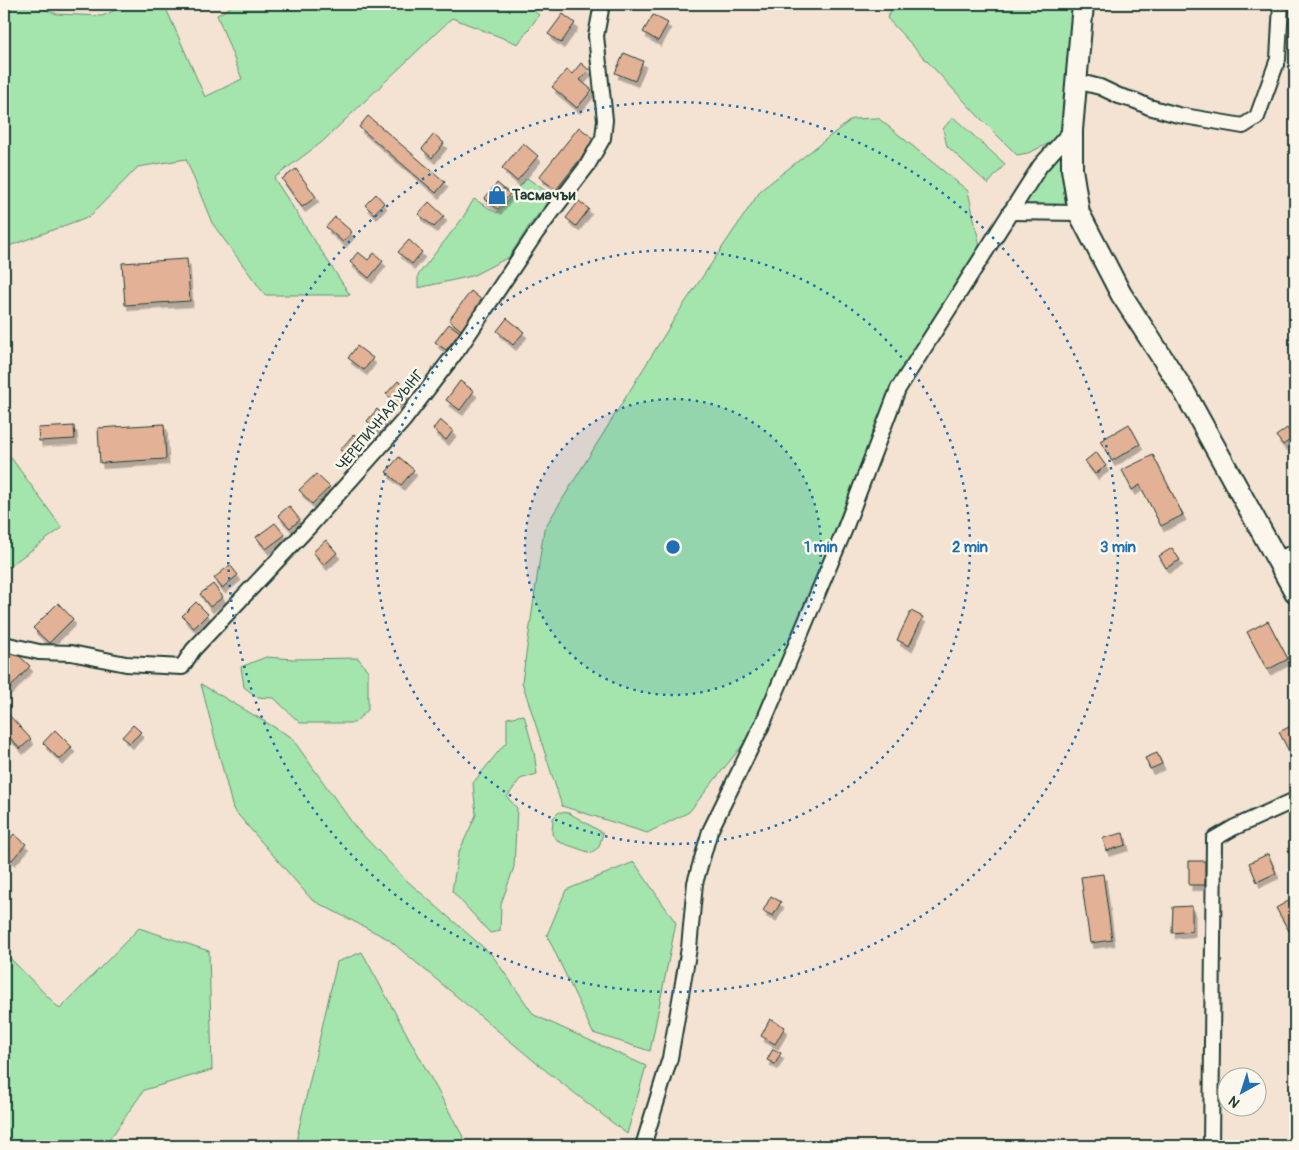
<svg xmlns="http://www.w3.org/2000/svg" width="1299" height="1150" viewBox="0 0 1299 1150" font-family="Pangolin,sans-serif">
<defs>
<filter id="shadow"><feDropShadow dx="3" dy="5.5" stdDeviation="0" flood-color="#0004"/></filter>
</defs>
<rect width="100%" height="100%" fill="#f4e2d2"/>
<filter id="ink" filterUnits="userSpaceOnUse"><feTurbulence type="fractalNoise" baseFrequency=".02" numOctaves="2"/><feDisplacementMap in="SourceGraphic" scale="10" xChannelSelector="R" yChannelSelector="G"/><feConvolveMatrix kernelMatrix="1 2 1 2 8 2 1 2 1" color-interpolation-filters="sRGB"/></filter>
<g filter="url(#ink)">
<!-- green -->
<g fill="#a4e4ad" stroke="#629070">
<polygon points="4,4 32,4 57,14 102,16 129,4 164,4 205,97 242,79 217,15 236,4 526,4 539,15 518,44 452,18 322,142 274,178 350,295 265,295 212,223 186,159 138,167 90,216 4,248"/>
<polygon points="894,4 1074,4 1062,128 1052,142 1028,153 1017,155 979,117 887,18"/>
<polygon points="953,117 1005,164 988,184 947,146 943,129"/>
<polygon points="878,118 968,191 981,251 957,289 904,365 849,495 753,732 689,812 647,833 562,806 522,682 544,529 678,313 761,190 852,119"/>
<polygon points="1058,154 1064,157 1062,176 1066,208 1021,207 1043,173"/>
<polygon points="527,178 553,196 529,226 509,257 472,276 418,288 418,275 462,219 474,199 497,213"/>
<polygon points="4,448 62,528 4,570"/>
<polygon points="266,657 293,659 358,658 368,671 368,710 354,723 300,723 274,698 257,697 244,687 241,667"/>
<polygon points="201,684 291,737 356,828 405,879 492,955 534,1015 646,1066 627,1134 540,1066 388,939 312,900 233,809"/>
<polygon points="524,715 534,752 537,774 520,779 507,797 517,808 514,867 501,904 500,931 490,933 452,891 458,854 476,815 473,783 507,741 507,718"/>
<polygon points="559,812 569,813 603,833 599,847 591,853 559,842 552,834 553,818"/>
<polygon points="634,862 676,923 650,1051 593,1033 547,935 566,890"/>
<polygon points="139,928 209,951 212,1070 144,1090 105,1146 4,1146 4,952 60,1009"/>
<polygon points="362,952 468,1146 299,1146 297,1137 337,962"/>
</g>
<!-- building -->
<g fill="#e3b195" stroke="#1f3d34" filter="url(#shadow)">
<polygon points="563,14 575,23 561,43 548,34"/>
<polygon points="653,15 668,23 658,41 643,32"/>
<polygon points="624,53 643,61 635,81 615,73"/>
<polygon points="581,63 589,70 580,80 592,90 577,108 552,87 567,70 572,74"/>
<polygon points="368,116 445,182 436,193 359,127"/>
<polygon points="579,127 595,140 556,190 539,177"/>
<polygon points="434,134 444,143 432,158 422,149"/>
<polygon points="523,143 538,156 517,181 502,168"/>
<polygon points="296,169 316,197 302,207 282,179"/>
<polygon points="497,183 510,194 498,209 484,199"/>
<polygon points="376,194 384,203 374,214 365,205"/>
<polygon points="579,201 589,209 576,226 566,218"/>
<polygon points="429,202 444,216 434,227 418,214"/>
<polygon points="335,217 352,232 343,242 326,227"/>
<polygon points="409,240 422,252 412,264 398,252"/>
<polygon points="358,252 368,260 374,253 383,261 369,278 350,262"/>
<polygon points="187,259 190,301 125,305 122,263"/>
<polygon points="471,291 483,301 461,330 449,320"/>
<polygon points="507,318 524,332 513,345 497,331"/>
<polygon points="449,324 460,332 446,350 435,342"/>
<polygon points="357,346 373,358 364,370 348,358"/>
<polygon points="398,381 409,391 398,404 386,394"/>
<polygon points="460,381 474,391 460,410 446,400"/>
<polygon points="377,409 387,418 377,430 367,421"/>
<polygon points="440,420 453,431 446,440 433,429"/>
<polygon points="164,424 166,459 100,463 98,428"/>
<polygon points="1129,424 1140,444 1112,461 1100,441"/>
<polygon points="74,426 75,439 39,441 38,428"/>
<polygon points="1287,428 1294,437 1283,445 1276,436"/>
<polygon points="354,434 366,445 352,461 340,450"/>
<polygon points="1096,452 1106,466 1095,474 1085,461"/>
<polygon points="1153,455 1183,515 1161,526 1140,485 1132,490 1122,470"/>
<polygon points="399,457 414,470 401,485 386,472"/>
<polygon points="316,474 330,487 312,504 299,490"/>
<polygon points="289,506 300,520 290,528 278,515"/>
<polygon points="275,523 285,535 266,549 256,537"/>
<polygon points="326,540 337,553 324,565 313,552"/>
<polygon points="1172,548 1180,560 1166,568 1159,556"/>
<polygon points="230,565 238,575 222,588 214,578"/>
<polygon points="213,584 223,597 210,607 200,594"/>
<polygon points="196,602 208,614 194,628 182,616"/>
<polygon points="58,603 73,619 49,643 33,628"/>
<polygon points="911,611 923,617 909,646 897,640"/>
<polygon points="1268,621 1288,659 1267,670 1247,632"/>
<polygon points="13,650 30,666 9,689 4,684 4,660"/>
<polygon points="9,715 31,739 20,749 4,731 4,720"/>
<polygon points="1295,724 1295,752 1291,755 1279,732"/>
<polygon points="133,725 141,732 130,743 122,737"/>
<polygon points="55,730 72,747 60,760 43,743"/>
<polygon points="1157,753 1162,764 1150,769 1145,758"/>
<polygon points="1123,833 1126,845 1106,851 1103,838"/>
<polygon points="14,834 26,844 12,860 4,853 4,846"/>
<polygon points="1268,854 1276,873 1257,882 1249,863"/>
<rect x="1189" y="861" width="16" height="24"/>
<polygon points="1103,874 1112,940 1090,943 1081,877"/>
<polygon points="771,896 781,902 773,916 763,911"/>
<polygon points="1292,899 1295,904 1295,928 1289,931 1276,908"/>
<polygon points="1192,906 1192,931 1172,933 1173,907"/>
<polygon points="770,1019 785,1027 775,1044 761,1036"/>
<polygon points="773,1049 781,1053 775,1064 767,1060"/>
</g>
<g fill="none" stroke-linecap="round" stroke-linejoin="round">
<!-- street casing -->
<g stroke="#1f3d34" stroke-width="18">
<g id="street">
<polyline points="1076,81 1100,87 1119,96 1136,101 1149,107 1178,115 1243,126 1257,117 1278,59 1281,4"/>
<polyline points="1010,212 1079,213"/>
<polyline points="1277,560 1295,552"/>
<polyline points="4,644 39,652 71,653 126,664 182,667 193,650 308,528 404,420 460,347 536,233 587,166 603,138 605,120 596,36 602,4"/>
<polyline points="643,1146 670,1058 689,948 695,883 710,831 763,723 844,531 898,389 1040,166 1072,130"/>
<polyline points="1211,1146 1214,839 1233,828 1295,800"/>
</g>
</g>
<!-- secondary casing -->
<g stroke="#1f3d34" stroke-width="24">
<polyline id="secondary" points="1083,4 1072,130 1072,169 1079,213 1121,294 1185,393 1295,592"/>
</g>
<!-- street -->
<use href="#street" stroke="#fbf7ec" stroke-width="14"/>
<!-- secondary -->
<use href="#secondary" stroke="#fbf7ec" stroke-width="20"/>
</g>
</g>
<!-- distance rings -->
<circle cx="673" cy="547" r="148" fill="#1f6fb2" fill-opacity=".12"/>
<g fill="none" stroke="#1f6fb2" stroke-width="2.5" stroke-dasharray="2.5 5">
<circle cx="673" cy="547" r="148"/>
<circle cx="673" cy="547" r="297"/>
<circle cx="673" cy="547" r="445"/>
</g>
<!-- icons -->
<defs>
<g id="shop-bare" transform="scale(1.5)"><path d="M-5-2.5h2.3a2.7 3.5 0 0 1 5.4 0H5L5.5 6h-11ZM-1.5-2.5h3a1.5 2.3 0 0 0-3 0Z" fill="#1f6fb2" stroke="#fbf7ec" stroke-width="2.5" paint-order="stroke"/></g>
</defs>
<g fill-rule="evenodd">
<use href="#shop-bare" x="497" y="195"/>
</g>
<g text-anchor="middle" stroke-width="5" stroke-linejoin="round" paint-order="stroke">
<!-- poi labels -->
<g font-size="15" font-weight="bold" fill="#1f3d34" stroke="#fbf7ec" text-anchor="start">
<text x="512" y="200">Тасмачъи</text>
</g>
<!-- street labels -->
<g font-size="15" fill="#1f3d34" stroke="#fbf7ec">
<text transform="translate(380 420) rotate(-50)" y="5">ЧЕРЕПИЧНАЯ УЫНГ</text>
</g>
</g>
<circle cx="673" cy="547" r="8" fill="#1f6fb2" stroke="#fbf7ec" stroke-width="2.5"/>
<g font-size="15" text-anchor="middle" font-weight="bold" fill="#1f6fb2" stroke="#fbf7ec" stroke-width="5" stroke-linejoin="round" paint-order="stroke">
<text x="821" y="552">1 min</text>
<text x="970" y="552">2 min</text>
<text x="1118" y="552">3 min</text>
</g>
<!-- margin -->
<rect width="1299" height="1150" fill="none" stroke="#fbf7ec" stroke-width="20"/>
<rect x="10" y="10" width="1279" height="1130" fill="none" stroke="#1f3d34" stroke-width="2" filter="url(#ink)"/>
<!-- north arrow -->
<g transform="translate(1242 1092) rotate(219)"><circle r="24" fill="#fbf7ec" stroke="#a3ada2"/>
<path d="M0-4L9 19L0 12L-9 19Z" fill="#1f6fb2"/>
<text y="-8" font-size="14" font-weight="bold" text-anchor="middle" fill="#1f3d34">N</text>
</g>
</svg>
